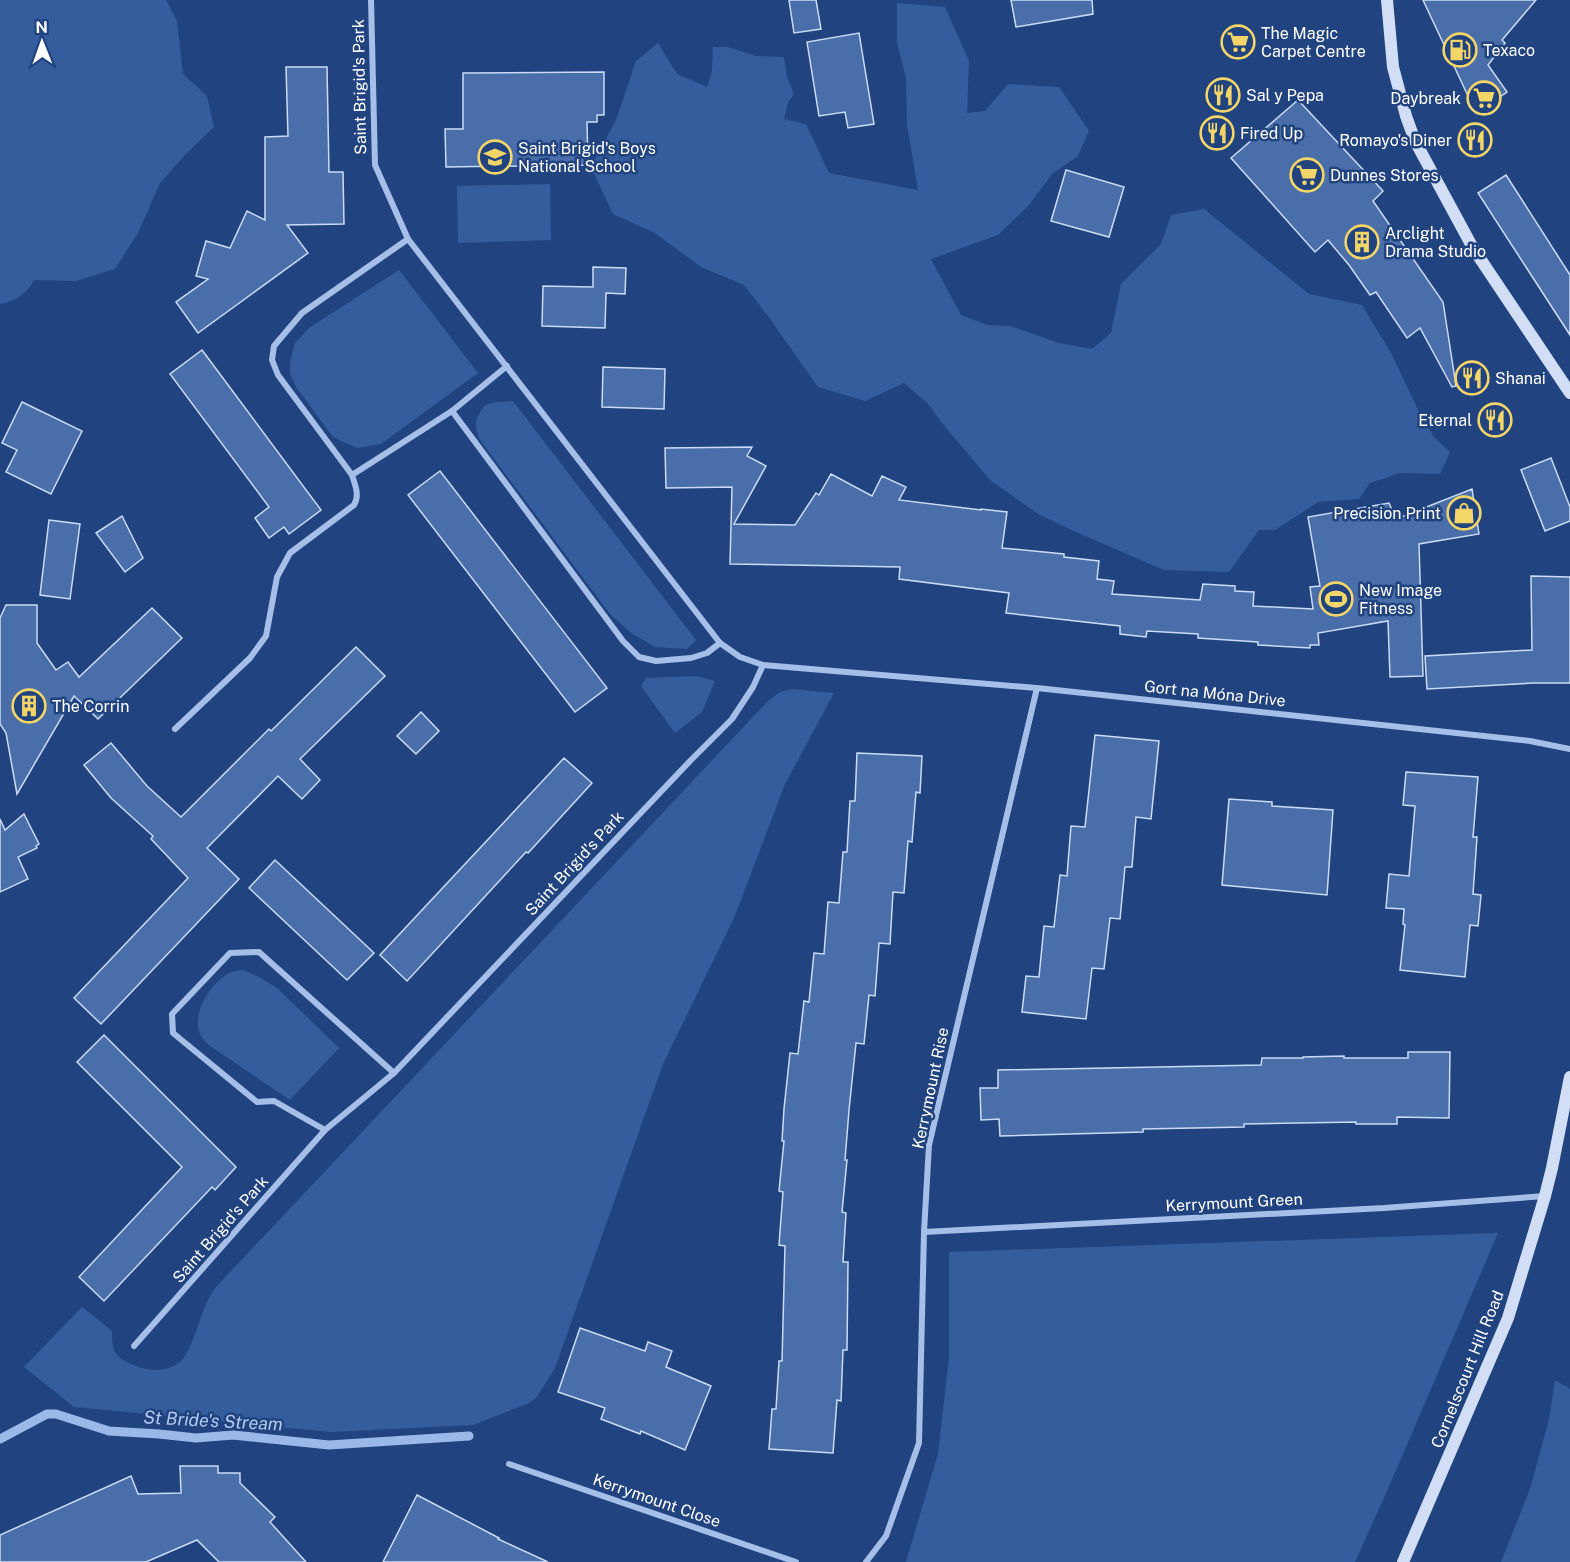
<svg xmlns="http://www.w3.org/2000/svg" width="1570" height="1562" viewBox="0 0 1570 1562" font-family="'Public Sans',sans-serif">
<rect width="100%" height="100%" fill="#214480"/>
<!-- green -->
<g fill="#355d9e">
<path d="M0,0H166L177,21L183,74L207,96L214,127L186,154L160,183L138,233L115,269L76,281L34,280C28,293 14,302 0,304Z"/>
<polygon points="897,3 945,7 969,61 967,113 985,111 1008,84 1059,87 1089,131 1078,156 1052,174 1029,205 998,235 931,259 961,315 987,325 1010,326 1059,343 1092,349 1111,333 1121,284 1161,244 1171,215 1204,209 1309,294 1362,305 1391,353 1420,414 1435,438 1450,452 1440,474 1400,473 1370,483 1359,499 1318,502 1275,530 1259,530 1229,572 1164,570 1076,532 1038,514 990,480 946,428 928,404 904,383 865,401 818,387 768,316 744,285 701,267 655,233 613,214 591,167 616,120 636,61 658,43 677,74 707,87 712,71 713,47 728,47 756,56 784,57 787,77 794,94 788,102 784,119 806,124 829,173 918,190 907,125 906,78 897,43"/>
<polygon points="550,184 551,240 458,243 457,186"/>
<polygon points="399,270 478,373 381,444 357,448 333,437 296,387 290,373 290,362 295,343 309,328"/>
<path d="M513,401L696,640L687,649L655,647L631,633L610,614L480,440C473,425 475,419 485,405L497,402Z"/>
<polygon points="696,676 715,681 702,712 675,733 641,686 646,678"/>
<path d="M791,689L834,693L785,784L734,918L663,1064L555,1368L537,1397L529,1403L473,1425L331,1432L74,1407L24,1367L82,1307L112,1331C112,1337 112,1344 114,1350C116,1355 122,1360 127,1362C145,1372 168,1374 183,1359C187,1354 189,1348 192,1342C200,1323 203,1304 216,1287L768,701L780,692Z"/>
<path d="M243,970L259,977L277,988L339,1048L290,1100L213,1048C207,1044 203,1040 200,1034C191,1013 211,983 229,973C233,971 238,971 243,970Z"/>
<polygon points="1498,1233 1391,1482 1355,1562 906,1562 938,1454 949,1357 949,1252"/>
<polygon points="1555,1380 1570,1389 1570,1562 1501,1562 1530,1489 1549,1419"/>
</g>
<g fill="none" stroke-linecap="round" stroke-linejoin="round">
<!-- stream -->
<polyline stroke="#9ab9e9" stroke-width="9" points="0,1439 47,1414 56,1414 109,1431 159,1434 196,1438 233,1435 329,1445 469,1436"/>
</g>
<!-- building -->
<g fill="#496eaa" stroke="#cadbf6" stroke-width="1.5">
<polygon points="789,0 816,0 821,29 794,33"/>
<polygon points="1011,0 1092,0 1093,14 1016,27"/>
<polygon points="1423,0 1536,0 1502,40 1505,43 1488,65 1507,92 1476,113"/>
<polygon points="859,33 874,124 848,128 845,112 819,116 807,42"/>
<polygon points="286,67 327,67 329,172 343,172 344,224 287,225 308,253 198,333 176,302 208,279 196,276 206,241 230,248 247,211 265,220 265,137 288,136"/>
<polygon points="604,72 604,115 597,115 597,122 587,122 588,165 446,167 445,129 463,129 463,73"/>
<polygon points="1298,100 1383,191 1373,201 1443,302 1456,386 1452,387 1420,328 1407,338 1376,292 1370,295 1349,265 1328,240 1315,252 1231,158"/>
<polygon points="1066,170 1124,187 1109,237 1051,221"/>
<polygon points="1506,175 1570,275 1570,335 1478,193"/>
<polygon points="593,267 626,268 625,294 606,293 605,328 542,326 543,286 593,287"/>
<polygon points="202,350 321,510 289,534 284,527 269,538 255,518 269,507 170,374"/>
<polygon points="603,367 665,369 664,409 602,407"/>
<polygon points="22,402 82,431 51,494 6,472 17,450 2,443"/>
<polygon points="752,447 747,456 766,466 734,524 795,525 816,493 819,495 831,474 872,496 882,476 906,487 899,500 981,510 981,509 1007,512 1002,548 1064,554 1064,557 1099,561 1097,579 1114,581 1112,594 1200,600 1203,584 1235,586 1235,591 1254,592 1253,606 1313,609 1310,587 1320,586 1308,517 1389,503 1396,519 1472,489 1479,534 1419,544 1423,676 1390,677 1388,621 1318,633 1319,645 1310,645 1310,648 1258,645 1258,642 1198,638 1198,634 1147,631 1146,637 1120,634 1120,626 1006,613 1009,593 899,579 900,567 730,564 732,487 666,488 665,448"/>
<polygon points="1551,458 1570,507 1570,521 1545,531 1521,470"/>
<polygon points="440,471 607,688 575,712 408,495"/>
<polygon points="122,516 143,558 125,572 96,533"/>
<polygon points="49,520 80,524 70,599 40,595"/>
<polygon points="1531,576 1570,577 1570,683 1534,683 1427,689 1425,656 1532,650"/>
<polygon points="6,605 37,605 37,643 56,670 68,662 79,677 152,608 182,638 98,719 74,696 17,794 6,733 0,724 0,618"/>
<polygon points="356,647 385,676 300,759 320,780 302,799 278,776 207,848 239,879 101,1024 74,998 188,878 151,839 153,836 111,798 84,765 111,743 147,786 181,817 269,729 271,731"/>
<polygon points="421,712 439,731 416,754 397,736"/>
<polygon points="1095,735 1159,741 1151,819 1136,817 1132,867 1125,867 1120,919 1110,918 1104,969 1092,968 1086,1019 1022,1012 1026,976 1039,977 1044,926 1054,927 1060,875 1067,876 1071,826 1085,827"/>
<polygon points="857,753 922,756 920,793 916,792 912,842 908,841 904,893 893,892 890,944 879,943 875,996 869,995 864,1044 856,1043 849,1110 845,1160 847,1160 842,1212 846,1213 843,1262 848,1262 847,1350 843,1350 841,1401 837,1400 833,1453 769,1449 772,1409 776,1409 779,1361 782,1361 785,1246 779,1245 783,1192 779,1191 784,1141 782,1141 784,1109 790,1053 798,1054 804,1001 809,1002 814,953 824,954 828,902 839,903 843,852 847,852 850,801 855,801"/>
<polygon points="564,758 592,783 528,853 526,852 407,981 380,955"/>
<polygon points="1406,772 1478,777 1473,837 1477,837 1473,894 1481,895 1478,926 1470,925 1465,977 1400,970 1405,925 1403,924 1404,909 1386,908 1389,874 1409,876 1415,806 1403,805"/>
<polygon points="1229,799 1272,802 1272,806 1333,810 1327,895 1222,885"/>
<polygon points="24,814 39,844 36,846 37,848 18,857 28,879 0,892 0,819 5,830"/>
<polygon points="275,860 374,953 347,980 249,888"/>
<polygon points="104,1035 236,1167 215,1190 212,1187 104,1301 79,1277 182,1167 77,1062"/>
<polygon points="1408,1052 1450,1052 1449,1118 1397,1117 1397,1124 1356,1124 1356,1122 1244,1124 1244,1127 1143,1129 1143,1132 1000,1136 999,1119 981,1120 980,1088 998,1088 998,1070 1261,1065 1262,1058 1303,1058 1303,1057 1344,1056 1344,1058 1408,1058"/>
<polygon points="580,1328 645,1351 648,1342 672,1351 666,1367 711,1386 685,1450 641,1431 640,1434 601,1419 605,1408 558,1392"/>
<polygon points="180,1466 218,1466 218,1473 240,1473 240,1483 275,1517 270,1522 306,1562 219,1562 197,1540 146,1562 0,1562 0,1535 131,1476 138,1494 181,1493"/>
<polygon points="417,1495 499,1538 498,1539 548,1562 383,1562"/>
</g>
<g fill="none" stroke-linecap="round" stroke-linejoin="round">
<!-- minor -->
<g stroke="#a6bfe8" stroke-width="6">
<polyline points="371,0 375,165 408,239 720,643 740,657 763,665 1037,688 1530,741 1570,749"/>
<polyline points="452,411 623,641 639,657 656,661 691,658 707,653 720,643"/>
<polyline points="352,475 452,411 507,366"/>
<path d="M175,729L250,658L266,636L277,577L290,553L354,505C360,495 355,485 352,475L278,375L272,360L274,346L302,313L408,239"/>
<polyline points="325,1130 274,1101 257,1102 173,1033 172,1014 230,953 259,952 394,1073"/>
<polyline points="924,1232 1384,1208 1545,1196"/>
<polyline points="134,1346 325,1130 394,1073 691,760 732,719 753,687 763,665"/>
<polyline points="509,1464 796,1562"/>
<polyline points="866,1562 886,1536 919,1443 924,1232 929,1145 1037,688"/>
</g>
<!-- secondary -->
<g stroke="#d1def6" stroke-width="12">
<polyline points="1387,0 1393,67 1406,116 1415,141 1473,248 1570,393"/>
<polyline points="1403,1562 1508,1318 1545,1196 1552,1168 1570,1077"/>
</g>
</g>
<!-- icons -->
<defs>
<g id="supermarket-ring" transform="scale(1.725)"><circle r="9.5" fill="#214480" stroke="#f4d568" stroke-width="1.5"/><path d="M-6-5.5h2.5l.6 2H6L4.5 2H-2.5L-4.4-4H-6ZM-1.5 3.2a1.3 1.3 0 1 0 .1 0ZM3 3.2a1.3 1.3 0 1 0 .1 0Z" fill="#f4d568"/></g>
<g id="fuel-ring" transform="scale(1.725)"><circle r="9.5" fill="#214480" stroke="#f4d568" stroke-width="1.5"/><path d="M-5.5-6h7V0h2V4h1.3V-2.5L3-4.5l.8-.8L6-3V5H2.5V1h-1V6h-7ZM-4.2-4.7v3.2H.2V-4.7Z" fill="#f4d568"/></g>
<g id="restaurant-ring" transform="scale(1.725)"><circle r="9.5" fill="#214480" stroke="#f4d568" stroke-width="1.5"/><path d="M-5-6h1v4h1v-4h1v4h1v-4h1v5L-1.5 .5V6h-2V.5L-5-1ZM5-6V6H3V1.5H1.5Q1.5-4 5-6Z" fill="#f4d568"/></g>
<g id="school-ring" transform="scale(1.725)"><circle r="9.5" fill="#214480" stroke="#f4d568" stroke-width="1.5"/><path d="M0-5L7-2L0 1L-7-2ZM-4 1L0 2.5L4 1V4Q0 6-4 4Z" fill="#f4d568"/></g>
<g id="building-ring" transform="scale(1.725)"><circle r="9.5" fill="#214480" stroke="#f4d568" stroke-width="1.5"/><path d="M-4-6H4V6H1V3H-1V6H-4ZM-2.5-4.3h1.7v1.8h-1.7ZM.8-4.3h1.7v1.8H.8ZM-2.5-1h1.7V.8h-1.7ZM.8-1h1.7V.8H.8Z" fill="#f4d568"/></g>
<g id="shop-ring" transform="scale(1.725)"><circle r="9.5" fill="#214480" stroke="#f4d568" stroke-width="1.5"/><path d="M-5-2.5h2.3a2.7 3.5 0 0 1 5.4 0H5L5.5 6h-11ZM-1.5-2.5h3a1.5 2.3 0 0 0-3 0Z" fill="#f4d568"/></g>
<g id="stadium-ring" transform="scale(1.725)"><circle r="9.5" fill="#214480" stroke="#f4d568" stroke-width="1.5"/><path d="M0-5a6.5 5 0 1 0 0 10a6.5 5 0 1 0 0-10ZM-3.5-1.8h7v3.6h-7Z" fill="#f4d568"/></g>
</defs>
<g fill-rule="evenodd">
<use href="#supermarket-ring" x="1238" y="42"/>
<use href="#fuel-ring" x="1460" y="50"/>
<use href="#restaurant-ring" x="1223" y="95"/>
<use href="#supermarket-ring" x="1484" y="98"/>
<use href="#restaurant-ring" x="1217" y="133"/>
<use href="#restaurant-ring" x="1475" y="140"/>
<use href="#school-ring" x="495" y="157"/>
<use href="#supermarket-ring" x="1307" y="175"/>
<use href="#building-ring" x="1362" y="242"/>
<use href="#restaurant-ring" x="1472" y="378"/>
<use href="#restaurant-ring" x="1495" y="420"/>
<use href="#shop-ring" x="1464" y="513"/>
<use href="#stadium-ring" x="1336" y="599"/>
<use href="#building-ring" x="29" y="706"/>
</g>
<g text-anchor="middle" stroke-width="5" stroke-linejoin="round" paint-order="stroke">
<!-- poi labels -->
<g font-size="16" fill="#fff" stroke="#214480" text-anchor="start">
<text x="1261" y="39">The Magic<tspan x="1261" dy="18">Carpet Centre</tspan></text>
<text x="1483" y="56">Texaco</text>
<text x="1246" y="101">Sal y Pepa</text>
<text x="1461" y="104" text-anchor="end">Daybreak</text>
<text x="1240" y="139">Fired Up</text>
<text x="1452" y="146" text-anchor="end">Romayo's Diner</text>
<text x="518" y="154">Saint Brigid's Boys<tspan x="518" dy="18">National School</tspan></text>
<text x="1330" y="181">Dunnes Stores</text>
<text x="1385" y="239">Arclight<tspan x="1385" dy="18">Drama Studio</tspan></text>
<text x="1495" y="384">Shanai</text>
<text x="1472" y="426" text-anchor="end">Eternal</text>
<text x="1441" y="519" text-anchor="end">Precision Print</text>
<text x="1359" y="596">New Image<tspan x="1359" dy="18">Fitness</tspan></text>
<text x="52" y="712">The Corrin</text>
</g>
<!-- street labels -->
<g font-size="16" fill="#fff" stroke="#214480">
<text transform="translate(359 87) rotate(-91)" y="6">Saint Brigid's Park</text>
<text transform="translate(1215 693) rotate(6)" y="6">Gort na Móna Drive</text>
<text transform="translate(574 863) rotate(-47)" y="6">Saint Brigid's Park</text>
<text transform="translate(930 1088) rotate(-78)" y="6">Kerrymount Rise</text>
<text transform="translate(1234 1202) rotate(-3)" y="6">Kerrymount Green</text>
<text transform="translate(220 1229) rotate(-49)" y="6">Saint Brigid's Park</text>
<text transform="translate(1467 1369) rotate(-68)" y="6">Cornelscourt Hill Road</text>
<text transform="translate(657 1500) rotate(19)" y="6">Kerrymount Close</text>
</g>
<!-- water labels -->
<g font-size="18" font-style="italic" fill="#b2caef" stroke="#214480">
<text transform="translate(213 1421) rotate(3)" y="6">St Bride's Stream</text>
</g>
</g>
<!-- north arrow -->
<g transform="translate(42 42) rotate(359)" stroke="#214480" stroke-width="4.5" paint-order="stroke">
<path d="M0-4.5L10 22L0 15L-10 22Z" fill="#ffffff"/>
<text y="-9" font-size="16" font-weight="bold" text-anchor="middle" fill="#ffffff">N</text>
</g>
</svg>
